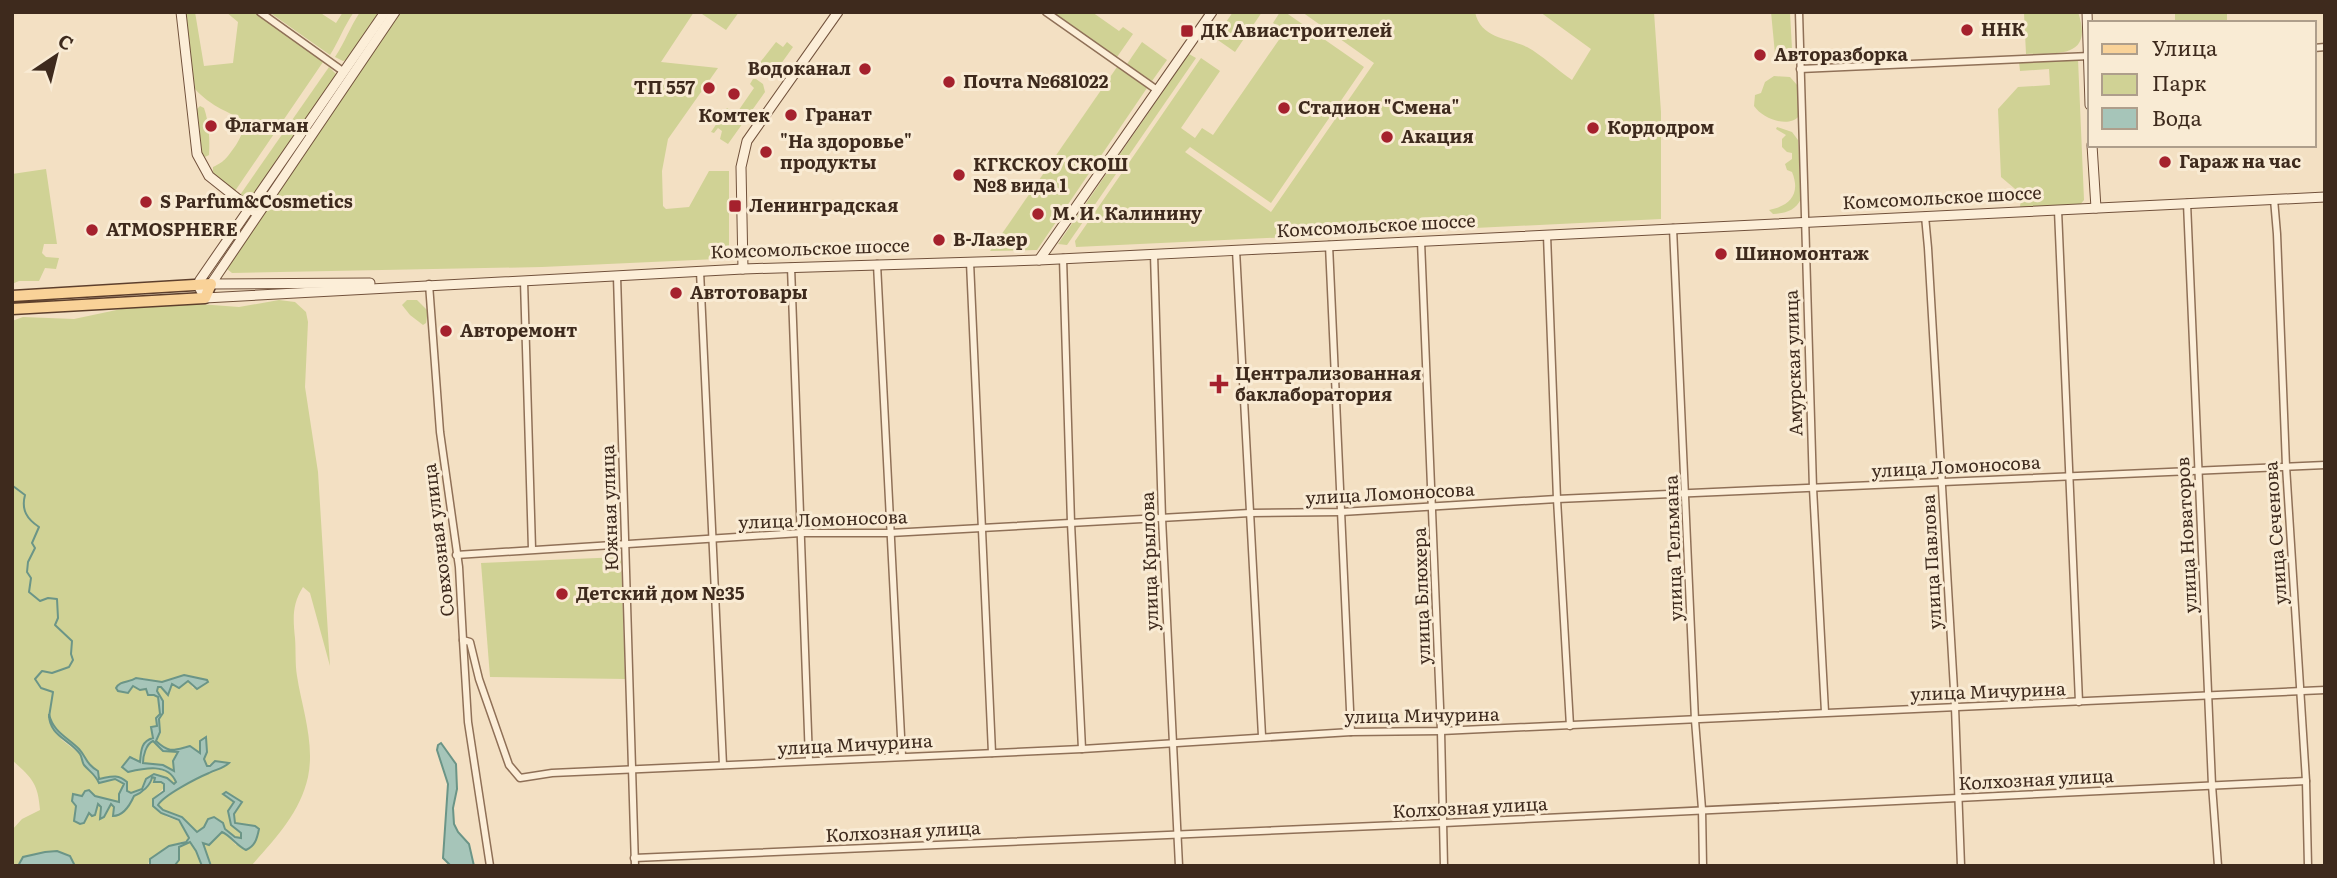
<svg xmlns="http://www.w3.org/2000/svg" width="2337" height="878" viewBox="0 0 2337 878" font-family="Literata,serif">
<rect width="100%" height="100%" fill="#f3e0c3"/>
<!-- green -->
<g fill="#d0d295">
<path d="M185,12H195L204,66L233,63L238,22L226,12H254L323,62L235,191L213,174V167C226,161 227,157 236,145C250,122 241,119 221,109C212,104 202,97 195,89Z"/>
<path d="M269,12H319L336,23L343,12H354C344,26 339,41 330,55Z"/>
<path d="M360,12H382L350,59L343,61L335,57C345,42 350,27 360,12Z"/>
<polygon points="401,12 694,12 661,62 718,68 668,139 662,171 663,206 666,209 689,207 709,171 729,171 729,248 717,259 542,267 232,273 227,269"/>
<polygon points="699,12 739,12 726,30"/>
<polygon points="1053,12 1092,12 1119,31 1123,27 1133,34 1117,57"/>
<polygon points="1233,12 1262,12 1235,52 1215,38"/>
<path d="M1280,12H1285L1364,67L1271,203L1190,147L1185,152L1271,212L1374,63L1302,12H1475C1481,39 1506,37 1527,47C1542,55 1557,70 1572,80L1591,49L1540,12H1654L1661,112V219L1351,234L1348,227L1335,228L1333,235L1076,247L1075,241L1201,58L1220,71L1181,128L1195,138L1202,128L1213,135L1285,31L1273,23Z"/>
<polygon points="1771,12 1790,12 1792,49 1789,60 1779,60 1775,54"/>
<path d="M2040,12H2078C2094,59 2058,53 2026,54L2024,13Z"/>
<rect x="2175" y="12" width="52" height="11"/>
<polygon points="776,42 783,47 787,42 793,47 773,75 758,65"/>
<polygon points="1142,42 1167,60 1152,81 1127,64"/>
<polygon points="1189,54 1196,58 1067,245 1058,244"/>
<polygon points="2078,59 2084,200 2079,206 2020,208 2021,194 2001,177 1998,109 2018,87 2050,85 2049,69 2020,71 2019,62"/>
<polygon points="329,67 337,75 252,198 246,198 240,195"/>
<polygon points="1117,67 1147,88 1037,250 990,251"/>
<path d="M1774,76L1790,77L1798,86L1799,116C1788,129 1762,118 1754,106L1755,95L1761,93L1765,82Z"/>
<polygon points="753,79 756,79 763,84 765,92 728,144 720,139 722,131 718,128 714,133 711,132 727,108 736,114 754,88 750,84"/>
<path d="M200,106L204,108C209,122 210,140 209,155L205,157L202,153L197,109Z"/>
<path d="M1777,127L1792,132L1798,140L1801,199C1795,211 1786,213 1773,214L1769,210C1790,206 1801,194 1792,172L1787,170L1785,164L1792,159V153L1787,152L1782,147V139L1786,135L1776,129Z"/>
<polygon points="46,169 57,244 44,244 42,253 46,257 59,258 56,269 45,268 39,281 19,281 12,284 12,174"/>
<path d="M279,300L295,302L306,312L308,322L305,387L318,472L330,666L310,593L303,587C292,604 293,619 295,638C296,651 295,663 297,676C302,708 315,743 308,777C300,813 275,839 251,866H211L202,842L222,832L227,835L236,845L255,826L235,823L234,814L242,802L227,798L234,801L231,825L243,835L238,838L208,819L204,827L197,832L182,817L163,810L158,804L172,792L228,763L215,761L207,766L204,759C207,752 205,746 207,739L200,753L186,746C174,753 166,750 156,741L160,732L159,718L163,713V701L157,691L158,687L170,686L172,684L188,681L193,688L206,680L184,675L162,682L141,678L133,686L146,688L158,697L160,714L157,718V726L153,738L148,739L140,762H137L133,757L128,772L151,767L170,773L177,783L174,784L167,778L154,774L146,779L142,789L131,793L127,791L122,778L106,777L99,779L98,771L88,765L80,750L64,739L49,722L62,740L80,754L84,764L94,773L99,782L115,779L124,784L119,794V802L76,794L74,819L89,807L84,801L86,798L89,801L90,813L95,815L99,804L101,807L111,804L114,806L113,816L134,796L144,791L154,776L164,784V788L153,799C156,803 157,807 160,811C171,824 184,813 188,840L169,846L148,863L150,866H75L73,860L18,863V866H14L12,830L22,819L40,810C38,783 32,778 12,760V321L23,317L74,319L159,301L239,307Z"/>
<polygon points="407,300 417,300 428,311 426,323 423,325 410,315 402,305"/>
<polygon points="621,557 625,679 490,677 481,563"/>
<path d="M153,741L163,751L178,752L175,771L163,765L143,763C143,756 146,744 153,741Z"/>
<polygon points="190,842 196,851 202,866 172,866 178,860 179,847"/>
</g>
<!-- water -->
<g fill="#a6c5b9" stroke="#6b9587" stroke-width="2" fill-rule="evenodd">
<path d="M184,675L207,680L208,682L197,689L188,681L179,688L172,684L168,695L161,687H158L157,691L163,701V713L159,719L160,732L156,741C170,754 174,750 190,746L200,753V741L206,737L207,752L204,759L207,766H210L215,761L229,763C223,769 216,769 209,773C197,778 164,795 158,805L163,810L182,817L197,832L204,827L208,819L214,817L223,823L225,829L235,837L241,838V833L231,825L228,811L234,802L223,794L226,792L242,802L234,814L235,823L255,826L259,829C257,839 255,846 246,850C236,845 231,836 222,832L209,845L203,843L211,866H202L196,851L190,842L179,847V860L175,865L150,866V859L169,846L186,842L189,838L179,820L161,813L153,806V799L164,791V784L161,782H154L155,778L152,777C151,785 142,793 134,796C130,805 123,816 113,816L114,807L111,804L104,817L100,819L101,807L98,804L95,815L92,816L89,813L84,823L80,824L74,821L76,806L72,801L73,794L82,796L85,791L89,790L95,796L119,802V794L124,784L115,779L99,783C95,774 90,772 84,765C82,762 82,757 80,754C69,739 49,736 49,714C53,732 67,737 79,749C87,758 86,764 98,771L99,779C110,777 117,773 127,782V791L131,793L142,789L146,779L154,774L167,778L174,784L176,782C168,763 145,768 128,772L122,767L130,757L140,762C141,751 141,741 153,738L151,727L157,726L156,718L160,714L158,697L154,695H148L146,689L140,690L133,686L128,693L118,691L116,688C120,680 129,683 136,678L162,682ZM153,741L163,751L178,752L173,761L174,771L163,765L143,763C143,756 146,744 153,741Z"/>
<polygon points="441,743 456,764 457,789 453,808 454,824 458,832 469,844 474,866 451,866 443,858 448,784 437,750 438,745"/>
<polygon points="57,851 70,856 75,866 18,866 23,857 45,852"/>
</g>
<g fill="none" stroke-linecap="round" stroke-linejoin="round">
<!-- stream -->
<path stroke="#6b9587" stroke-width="2" d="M12,480L13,486L25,495C21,510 27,519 39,527L32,543L35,548L28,562L27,572L31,578L29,592L40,601L48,598L57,599L58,618L55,625L72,641L71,654L73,660L69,667L52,673L42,671L35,679L41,688L53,692L49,717"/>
<!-- street casing -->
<g stroke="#8f7057" stroke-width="9">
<g id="street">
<polyline points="260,12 344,72"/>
<polyline points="1046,12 1157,90"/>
<polyline points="1799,12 1813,488 1825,712"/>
<polyline points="2314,48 2325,47"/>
<polyline points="1800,69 2090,56"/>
<polyline points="2274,199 2277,234 2286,466 2306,781 2308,866"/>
<polyline points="2187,203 2212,785 2218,866"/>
<polyline points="2058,210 2079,702"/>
<polyline points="1925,216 1928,248 1955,707 1961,866"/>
<polyline points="1673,228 1695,720 1702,809 1703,866"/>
<polyline points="1547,235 1557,499 1570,726"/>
<polyline points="1421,241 1441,731 1444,866"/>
<polyline points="1329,245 1351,732"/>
<polyline points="1236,250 1262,736"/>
<polyline points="1154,254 1162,518 1179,866"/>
<polyline points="1063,258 1071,523 1082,749"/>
<polyline points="970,262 992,753"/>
<polyline points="877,264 902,756"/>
<polyline points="791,267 809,760"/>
<polyline points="700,271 723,765"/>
<polyline points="617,276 635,866"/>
<polyline points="524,281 532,549"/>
<polyline points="429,284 440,432 459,567 463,640 470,642 479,679 509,765 520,778 552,773 1082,749 1351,732 1441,731 2325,690"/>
<polyline points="456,555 801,533 890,533 1250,513 1341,512 1557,499 2325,465"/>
<polyline points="463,640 468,722 490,866"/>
<polyline points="634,858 1444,823 2306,781"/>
</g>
</g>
<!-- secondary casing -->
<g stroke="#71513b" stroke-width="11">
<g id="secondary">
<polyline points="181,12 197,154 209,176 253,211"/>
<polyline points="385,12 200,280 198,285 205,298 743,269 1039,260 2325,197"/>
<polyline points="2087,12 2090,105"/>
<polyline points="2092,145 2096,208"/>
<polyline points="1039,260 1212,12"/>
<polyline points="743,269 741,167 747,141 838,12"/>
<polyline points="370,283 211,284 395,12"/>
</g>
</g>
<!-- primary casing -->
<g stroke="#5d3f2c" stroke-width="13">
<polyline id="primary" points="12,296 211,284 205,298 12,309"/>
</g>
<!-- street -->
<use href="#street" stroke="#fceed8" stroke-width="6"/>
<!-- secondary -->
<use href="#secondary" stroke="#fceed8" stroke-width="9"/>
<!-- primary -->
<use href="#primary" stroke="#f9d298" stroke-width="10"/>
</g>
<!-- markers -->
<g fill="#a5212d" stroke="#f9ebd4" stroke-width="2.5">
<circle cx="1967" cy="30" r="7"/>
<rect x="1180" y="24" width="14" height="14" rx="3.5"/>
<circle cx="1760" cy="55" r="7"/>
<circle cx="865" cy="69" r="7"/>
<circle cx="949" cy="82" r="7"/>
<circle cx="709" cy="88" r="7"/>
<circle cx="734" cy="94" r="7"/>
<circle cx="1284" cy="108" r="7"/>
<circle cx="791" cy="115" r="7"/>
<circle cx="211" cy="126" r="7"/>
<circle cx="1593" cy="128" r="7"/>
<circle cx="1387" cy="137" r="7"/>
<circle cx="766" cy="152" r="7"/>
<circle cx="2165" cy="162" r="7"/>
<circle cx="959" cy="175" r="7"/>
<circle cx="146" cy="202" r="7"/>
<rect x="728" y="199" width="14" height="14" rx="3.5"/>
<circle cx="1038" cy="214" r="7"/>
<circle cx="92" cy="230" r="7"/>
<circle cx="939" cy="240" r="7"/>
<circle cx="1721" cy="254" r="7"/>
<circle cx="676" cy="293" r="7"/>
<circle cx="446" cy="331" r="7"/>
<path d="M1215.5 373.5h7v7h7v7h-7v7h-7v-7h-7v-7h7z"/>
<circle cx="562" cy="594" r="7"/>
</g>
<g text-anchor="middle" stroke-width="6" stroke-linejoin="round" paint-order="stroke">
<!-- poi labels -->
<g font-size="18" font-weight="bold" fill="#3e2a1d" stroke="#f9ebd4" text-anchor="start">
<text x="1981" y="36">ННК</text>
<text x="1201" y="37">ДК Авиастроителей</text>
<text x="1774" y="61">Авторазборка</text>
<text x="851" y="75" text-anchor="end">Водоканал</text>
<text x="963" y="88">Почта №681022</text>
<text x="695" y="94" text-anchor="end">ТП 557</text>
<text x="1298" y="114">Стадион "Смена"</text>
<text x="805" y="121">Гранат</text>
<text x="734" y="122" text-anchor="middle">Комтек</text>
<text x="225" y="132">Флагман</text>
<text x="1607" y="134">Кордодром</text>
<text x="1401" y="143">Акация</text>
<text x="780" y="148">"На здоровье"<tspan x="780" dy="21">продукты</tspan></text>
<text x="2179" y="168">Гараж на час</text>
<text x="973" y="171">КГКСКОУ СКОШ<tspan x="973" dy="21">№8 вида 1</tspan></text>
<text x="160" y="208">S Parfum&amp;Cosmetics</text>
<text x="749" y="212">Ленинградская</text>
<text x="1052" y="220">М. И. Калинину</text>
<text x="106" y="236">ATMOSPHERE</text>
<text x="953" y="246">В-Лазер</text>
<text x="1735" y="260">Шиномонтаж</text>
<text x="690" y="299">Автотовары</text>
<text x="460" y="337">Авторемонт</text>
<text x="1235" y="380">Централизованная<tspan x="1235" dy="21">баклаборатория</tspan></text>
<text x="576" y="600">Детский дом №35</text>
</g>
<!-- street labels -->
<g font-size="18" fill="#3e2a1d" stroke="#f9ebd4">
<text transform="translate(1942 198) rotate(-3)" y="6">Комсомольское шоссе</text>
<text transform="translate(1376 226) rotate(-3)" y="6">Комсомольское шоссе</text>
<text transform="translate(810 249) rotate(-2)" y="6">Комсомольское шоссе</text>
<text transform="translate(1794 363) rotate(-92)" y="6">Амурская улица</text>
<text transform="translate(1956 467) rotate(-3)" y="6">улица Ломоносова</text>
<text transform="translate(1390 494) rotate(-3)" y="6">улица Ломоносова</text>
<text transform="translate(610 508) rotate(-92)" y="6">Южная улица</text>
<text transform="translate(823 520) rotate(-2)" y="6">улица Ломоносова</text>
<text transform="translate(2276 533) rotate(-94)" y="6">улица Сеченова</text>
<text transform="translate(2187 535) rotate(-93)" y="6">улица Новаторов</text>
<text transform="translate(439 540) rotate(-97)" y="6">Совхозная улица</text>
<text transform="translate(1674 548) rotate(-92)" y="6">улица Тельмана</text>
<text transform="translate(1150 561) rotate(-92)" y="6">улица Крылова</text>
<text transform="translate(1932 562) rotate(-93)" y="6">улица Павлова</text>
<text transform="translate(1422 596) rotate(-92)" y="6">улица Блюхера</text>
<text transform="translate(1988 692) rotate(-2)" y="6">улица Мичурина</text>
<text transform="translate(1422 716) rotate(-1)" y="6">улица Мичурина</text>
<text transform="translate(855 745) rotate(-3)" y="6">улица Мичурина</text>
<text transform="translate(2036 780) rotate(-3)" y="6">Колхозная улица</text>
<text transform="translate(1470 808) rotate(-3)" y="6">Колхозная улица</text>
<text transform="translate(903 832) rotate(-3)" y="6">Колхозная улица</text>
</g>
</g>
<!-- border -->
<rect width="2337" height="878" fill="none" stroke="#3e2a1d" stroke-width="28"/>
<!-- legend -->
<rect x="2088" y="21" width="228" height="126" fill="#f9ebd4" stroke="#ae9e8b" stroke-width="2"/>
<rect x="2102" y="44" width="35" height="10" fill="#f9d298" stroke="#ae9e8b" stroke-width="2"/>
<text x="2152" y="56" font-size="21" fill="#3e2a1d">Улица</text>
<rect x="2102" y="74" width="35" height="21" fill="#d0d295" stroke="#ae9e8b" stroke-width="2"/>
<text x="2152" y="91" font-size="21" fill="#3e2a1d">Парк</text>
<rect x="2102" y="108" width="35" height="21" fill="#a6c5b9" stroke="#ae9e8b" stroke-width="2"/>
<text x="2152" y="126" font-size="21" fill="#3e2a1d">Вода</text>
<!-- north arrow -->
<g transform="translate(56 56) rotate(35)" stroke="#f9ebd4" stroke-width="5" paint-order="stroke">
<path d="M0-5L12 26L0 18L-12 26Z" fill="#3e2a1d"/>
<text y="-10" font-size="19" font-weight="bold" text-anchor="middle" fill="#3e2a1d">С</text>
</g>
</svg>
